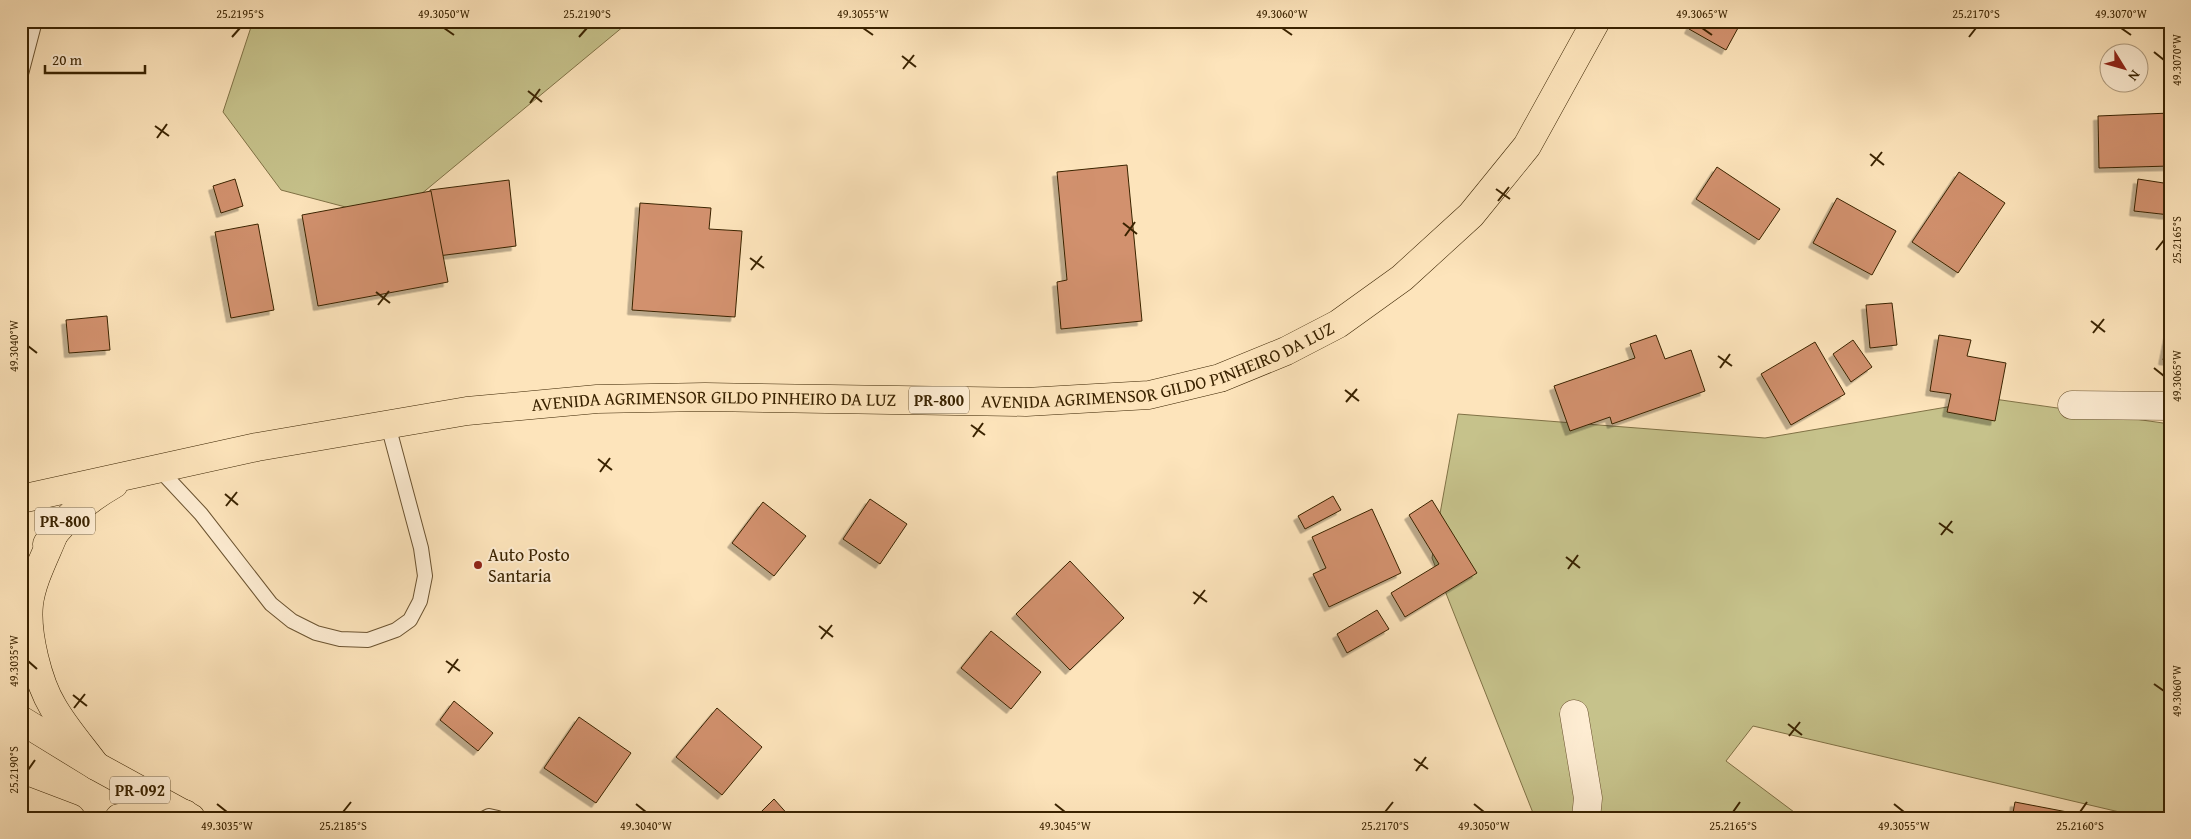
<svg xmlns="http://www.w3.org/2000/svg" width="2191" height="839" viewBox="0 0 2191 839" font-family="'Gentium Book Plus',serif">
<defs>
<filter id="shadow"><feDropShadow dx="-4.5" dy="4.5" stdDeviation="0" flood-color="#0004"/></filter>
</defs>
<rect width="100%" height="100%" fill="#fde4bb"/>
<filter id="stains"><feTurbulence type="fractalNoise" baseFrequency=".004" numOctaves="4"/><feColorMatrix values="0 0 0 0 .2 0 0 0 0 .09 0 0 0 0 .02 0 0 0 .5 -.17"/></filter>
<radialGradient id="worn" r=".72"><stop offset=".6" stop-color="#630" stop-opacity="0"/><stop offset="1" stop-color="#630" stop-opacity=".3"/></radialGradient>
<!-- green -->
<g fill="#c6c28b" stroke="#807246">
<polygon points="253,21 630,21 391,219 281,190 223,112"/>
<polygon points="1994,399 2170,424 2170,818 2145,818 1753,726 1726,761 1802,818 1535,818 1432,558 1458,414 1765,438"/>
</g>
<!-- building -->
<g fill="#d2916e" stroke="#3a2301" filter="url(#shadow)">
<polygon points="1693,21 1727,21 1738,28 1726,50 1689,29"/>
<polygon points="2170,113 2170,166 2099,168 2098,116"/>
<polygon points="1127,165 1142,321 1061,329 1057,282 1067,280 1057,172"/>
<polygon points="1717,167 1780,209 1759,240 1696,199"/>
<polygon points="1959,172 2005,203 1958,273 1912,242"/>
<polygon points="235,179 243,206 221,213 213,186"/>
<polygon points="2138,179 2170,184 2170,215 2134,211"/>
<polygon points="509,180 516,246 438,256 430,190"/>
<polygon points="431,191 448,282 318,306 302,215"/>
<polygon points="1837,198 1896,231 1872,275 1813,243"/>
<polygon points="640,203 711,208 709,229 742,231 735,317 632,310"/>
<polygon points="258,224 274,310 231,318 215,232"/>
<polygon points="1892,303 1897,345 1870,348 1866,305"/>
<polygon points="107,316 110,350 69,353 66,320"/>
<polygon points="2170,326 2170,361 2163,360"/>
<polygon points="1656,335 1665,359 1691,350 1705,391 1612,424 1610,417 1570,431 1554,386 1635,358 1630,344"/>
<polygon points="1939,335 1971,340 1967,356 2006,363 1995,421 1947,412 1951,394 1930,391"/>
<polygon points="1853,340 1872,367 1851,382 1833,354"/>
<polygon points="1815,342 1845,394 1791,425 1761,374"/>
<polygon points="1333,496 1341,510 1305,529 1298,516"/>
<polygon points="870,499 907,524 880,564 843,539"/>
<polygon points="1432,500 1477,573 1405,617 1391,593 1439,564 1409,515"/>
<polygon points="763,502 806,536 774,576 732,543"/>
<polygon points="1372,509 1401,573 1329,607 1313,574 1326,568 1312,537"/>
<polygon points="1070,561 1124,618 1070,670 1016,614"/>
<polygon points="1377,610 1389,629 1347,653 1337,634"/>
<polygon points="991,631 1041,672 1011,709 961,668"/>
<polygon points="454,701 493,733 478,751 440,720"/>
<polygon points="717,708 762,747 722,795 676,757"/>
<polygon points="579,717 631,753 596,803 544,768"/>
<polygon points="774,799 791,818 755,818"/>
<polygon points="2015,802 2083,815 2082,818 2012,818"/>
</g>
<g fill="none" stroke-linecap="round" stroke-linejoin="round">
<!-- lane casing -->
<g stroke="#6b5330" stroke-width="16">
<g id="lane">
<polyline points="21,74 35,21"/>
<polyline points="159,469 201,514 271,604 292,621 316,633 340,639 368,640 396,630 410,620 420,601 425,576 421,548 388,425"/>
<polyline points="485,818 489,816 498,818"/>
</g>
</g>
<!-- street casing -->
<g stroke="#6b5330" stroke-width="29">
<g id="street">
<polyline points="2072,405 2170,406"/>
<polyline points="1574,714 1588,798 1586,818"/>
</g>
</g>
<!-- primary casing -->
<g stroke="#3a2301" stroke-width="29">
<g id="primary">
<path id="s1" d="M21,499L257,447L467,411L597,399L705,397L1026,402L1149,395L1220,378L1286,351L1338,324L1402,278L1471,215L1527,146L1596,21"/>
<path d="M56,529C47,553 32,579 29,604C26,634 38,682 53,707C65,728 82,747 96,766"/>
<path d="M47,544C63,519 88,499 114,484"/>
<polyline points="21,720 96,766 191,818"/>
<polyline points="21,799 71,818"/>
<polyline points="119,818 185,814"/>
</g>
</g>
<!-- lane -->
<use href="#lane" stroke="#feedd3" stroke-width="14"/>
<!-- street -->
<use href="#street" stroke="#feedd3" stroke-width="28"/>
<!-- primary -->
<use href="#primary" stroke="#fde4bb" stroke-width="28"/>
</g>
<!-- ticks -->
<path fill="none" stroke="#3a2301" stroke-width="2" d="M444,28L454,35M863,28L873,35M1282,28L1292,35M1702,28L1712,35M2121,28L2131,35M232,37L240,28M579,37L587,28M1969,37L1976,28M2154,52L2164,60M902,56L916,67M903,69L914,55M528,91L542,102M530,103L540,89M155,126L169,136M157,138L167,124M1870,154L1884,165M1871,166L1882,152M1496,189L1510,199M1498,201L1509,187M1123,223L1137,234M1125,236L1135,222M2156,250L2164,240M750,258L764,268M751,270L762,256M376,292L390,303M378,305L389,291M2091,321L2105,332M2093,333L2104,319M28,346L37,353M1718,356L1732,366M1720,368L1730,354M2154,368L2164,376M1345,390L1359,401M1346,402L1357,389M971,425L985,435M973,437L983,423M598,459L612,470M600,472L610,458M225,494L238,505M226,506L237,492M1939,523L1953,533M1941,535L1952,521M1566,557L1580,568M1568,569L1578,555M1193,592L1207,602M1194,604L1205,590M819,626L833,637M821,639L832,625M28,661L37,669M446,661L460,671M448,673L458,659M2154,684L2164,691M73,695L87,706M74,708L85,694M1788,724L1802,735M1789,736L1800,722M1414,759L1428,769M28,770L35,760M1416,771L1426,757M217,804L227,812M636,804L646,812M1055,804L1065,812M1474,804L1484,812M1894,804L1904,812M343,812L351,802M1385,812L1393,802M1733,812L1740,802M2080,812L2087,802"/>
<!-- markers -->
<circle fill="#8f2418" stroke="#feedd3" stroke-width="2" cx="478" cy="565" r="5"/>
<g text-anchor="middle" stroke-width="4" stroke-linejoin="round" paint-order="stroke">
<!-- shield labels -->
<g fill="#feedd3" stroke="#756040" stroke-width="1">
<rect x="909" y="386.5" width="60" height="27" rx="4"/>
<rect x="35" y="507.5" width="60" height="27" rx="4"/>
<rect x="110" y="776.5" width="60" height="27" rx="4"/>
</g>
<g font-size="16" font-weight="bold" fill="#3a2301">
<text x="939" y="406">PR-800</text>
<text x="65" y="527">PR-800</text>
<text x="140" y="796">PR-092</text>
</g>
<!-- street labels -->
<g font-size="18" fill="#3a2301" stroke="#feedd3">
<text dy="6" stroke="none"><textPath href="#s1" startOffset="1152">AVENIDA AGRIMENSOR GILDO PINHEIRO DA LUZ</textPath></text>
<text dy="6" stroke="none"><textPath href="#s1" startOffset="702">AVENIDA AGRIMENSOR GILDO PINHEIRO DA LUZ</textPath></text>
</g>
<!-- poi labels -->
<g font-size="18" fill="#3a2301" stroke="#feedd3" text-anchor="start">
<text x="488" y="561">Auto Posto<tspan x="488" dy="21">Santaria</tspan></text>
</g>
</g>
<!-- margin -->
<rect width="2191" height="839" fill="none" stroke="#fde4bb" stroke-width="55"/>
<!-- north arrow -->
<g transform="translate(2124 68) rotate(127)"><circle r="24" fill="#feedd3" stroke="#b09c7f"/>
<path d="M0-4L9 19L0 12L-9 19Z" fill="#8f2418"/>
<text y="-8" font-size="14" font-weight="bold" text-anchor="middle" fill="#3a2301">N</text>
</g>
<!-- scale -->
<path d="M45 65v8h100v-8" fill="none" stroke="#3a2301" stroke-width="2.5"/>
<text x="52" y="65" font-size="15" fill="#3a2301" stroke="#feedd3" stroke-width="4" paint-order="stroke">20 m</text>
<rect x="28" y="28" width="2136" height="784" fill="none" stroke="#3a2301" stroke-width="2"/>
<g font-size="12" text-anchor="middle" fill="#3a2301">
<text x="240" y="18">25.2195°S</text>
<text x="444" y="18">49.3050°W</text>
<text x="587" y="18">25.2190°S</text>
<text x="863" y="18">49.3055°W</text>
<text x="1282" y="18">49.3060°W</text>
<text x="1702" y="18">49.3065°W</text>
<text x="1976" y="18">25.2170°S</text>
<text x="2121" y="18">49.3070°W</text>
<text transform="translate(2177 60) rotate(-90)" y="4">49.3070°W</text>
<text transform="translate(2177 240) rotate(-90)" y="4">25.2165°S</text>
<text transform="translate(14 346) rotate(-90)" y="4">49.3040°W</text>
<text transform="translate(2177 376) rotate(-90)" y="4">49.3065°W</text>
<text transform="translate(14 661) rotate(-90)" y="4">49.3035°W</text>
<text transform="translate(2177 691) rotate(-90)" y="4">49.3060°W</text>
<text transform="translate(14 770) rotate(-90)" y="4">25.2190°S</text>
<text x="227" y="830">49.3035°W</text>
<text x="343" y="830">25.2185°S</text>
<text x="646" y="830">49.3040°W</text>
<text x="1065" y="830">49.3045°W</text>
<text x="1385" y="830">25.2170°S</text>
<text x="1484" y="830">49.3050°W</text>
<text x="1733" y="830">25.2165°S</text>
<text x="1904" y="830">49.3055°W</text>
<text x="2080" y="830">25.2160°S</text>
</g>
<rect width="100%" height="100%" filter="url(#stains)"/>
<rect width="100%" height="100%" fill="url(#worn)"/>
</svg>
